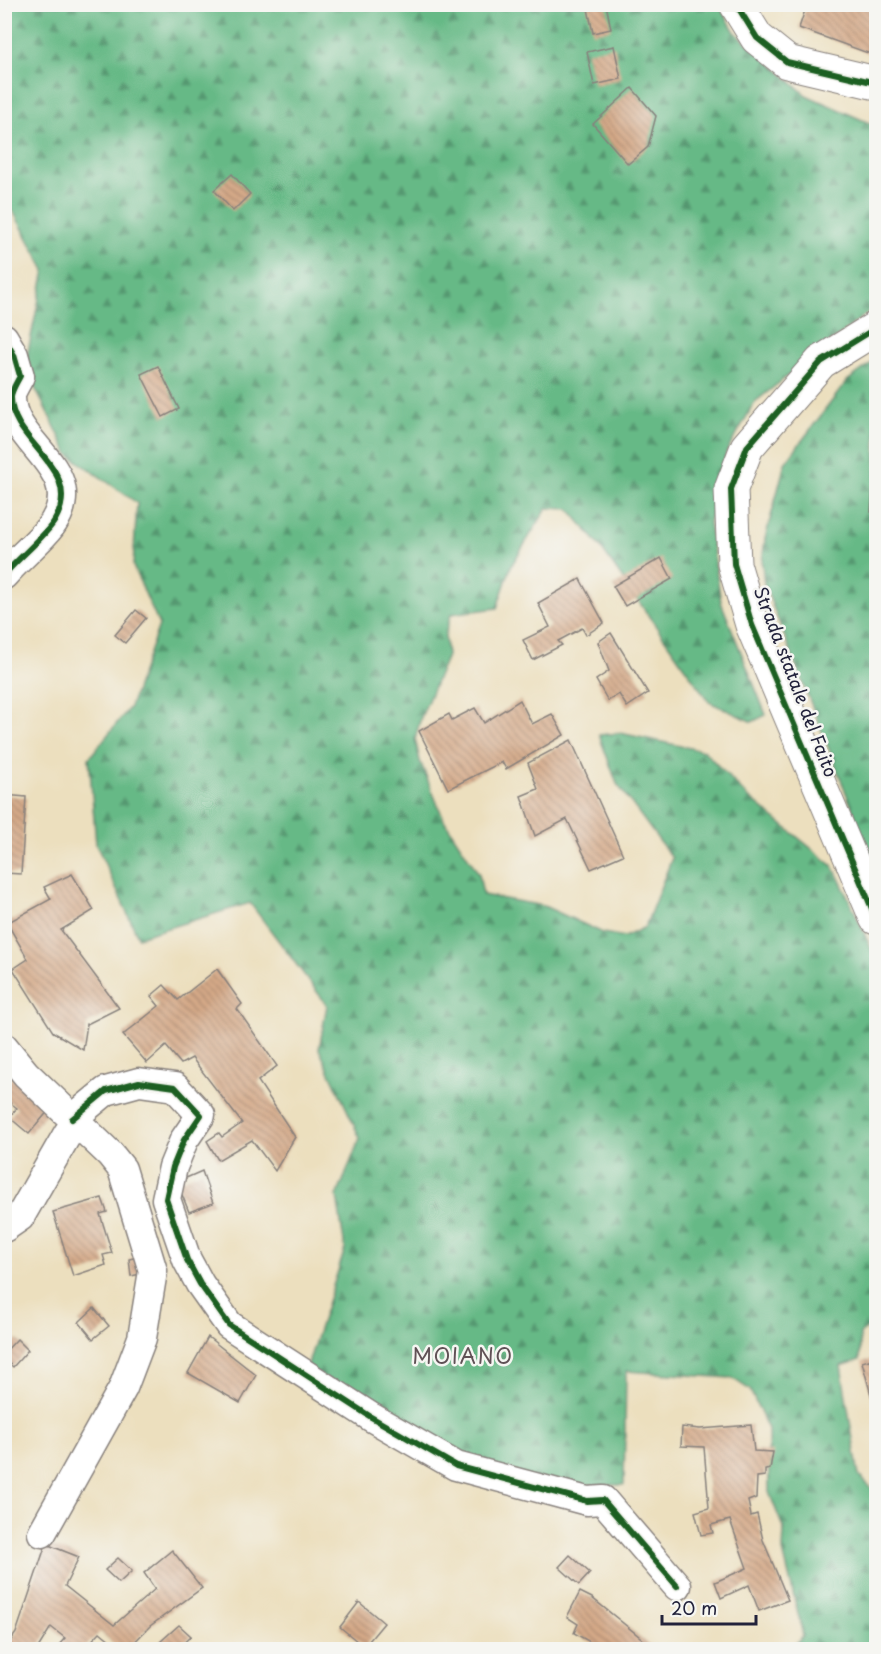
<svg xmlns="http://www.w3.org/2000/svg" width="881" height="1654" viewBox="0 0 881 1654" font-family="'Playpen Sans',sans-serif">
<defs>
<pattern id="forest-firs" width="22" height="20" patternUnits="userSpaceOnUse" patternTransform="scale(1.5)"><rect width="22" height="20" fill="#66b986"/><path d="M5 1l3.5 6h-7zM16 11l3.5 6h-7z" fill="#54966f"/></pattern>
<pattern id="building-back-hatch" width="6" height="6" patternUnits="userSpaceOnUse" patternTransform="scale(1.5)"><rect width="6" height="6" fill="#d4a987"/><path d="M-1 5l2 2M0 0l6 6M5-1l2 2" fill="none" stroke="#ac8970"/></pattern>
</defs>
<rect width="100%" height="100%" fill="#f6f6f2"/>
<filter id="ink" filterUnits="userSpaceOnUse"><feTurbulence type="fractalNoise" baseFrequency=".0167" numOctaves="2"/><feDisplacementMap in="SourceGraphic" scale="12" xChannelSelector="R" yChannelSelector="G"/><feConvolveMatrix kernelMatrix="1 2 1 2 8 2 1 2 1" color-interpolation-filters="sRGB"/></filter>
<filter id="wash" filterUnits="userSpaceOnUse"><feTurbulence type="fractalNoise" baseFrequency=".008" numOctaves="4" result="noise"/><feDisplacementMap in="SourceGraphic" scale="24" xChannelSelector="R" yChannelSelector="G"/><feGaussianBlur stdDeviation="1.35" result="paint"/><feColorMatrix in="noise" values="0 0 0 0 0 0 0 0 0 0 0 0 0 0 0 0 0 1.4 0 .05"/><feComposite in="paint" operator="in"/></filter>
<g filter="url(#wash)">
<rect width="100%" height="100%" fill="#ecdfbe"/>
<!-- forest -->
<g fill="url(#forest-firs)" stroke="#446e60" stroke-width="1.5">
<polygon points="4,5 719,5 735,32 806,95 876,126 876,306 755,402 726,453 709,522 721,602 766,715 752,722 709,702 599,545 569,509 547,508 511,566 497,608 451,614 445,635 447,656 421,717 415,739 420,761 444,820 479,874 483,895 544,906 603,933 625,937 645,927 672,858 617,784 599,735 620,733 704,751 747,796 833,866 849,899 876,960 876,1321 860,1334 860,1360 841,1366 859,1476 876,1492 876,1649 792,1649 803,1635 783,1551 784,1530 769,1492 768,1429 750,1390 732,1378 626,1371 624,1485 500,1484 307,1367 345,1249 337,1196 360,1138 319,1049 327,1005 250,903 138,937 96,844 89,758 130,707 159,625 133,566 137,503 69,455 30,378 27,356 45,270 14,213 5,205"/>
<polygon points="876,360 876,869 764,584 762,563 765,539 785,463 847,381"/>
<polygon points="5,506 10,529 5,547 4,506"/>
</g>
<g id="blocks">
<!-- building -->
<g fill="url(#building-back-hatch)">
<polygon points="587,4 606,4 611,29 593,33"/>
<polygon points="807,4 876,4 876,56 799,28"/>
<polygon points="614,46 621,79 594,85 587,52"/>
<polygon points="632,88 656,116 648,147 628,164 593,124"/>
<polygon points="232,174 250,194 233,211 214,190"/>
<polygon points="158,366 179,409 163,417 141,374"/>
<polygon points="873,484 876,485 876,512 871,512"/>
<polygon points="661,558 672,579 625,606 613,586"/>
<polygon points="580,579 604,623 586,635 582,628 558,641 562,645 533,660 523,640 550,627 538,603"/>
<polygon points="136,610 146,618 125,643 115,635"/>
<polygon points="611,633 648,693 627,707 619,694 608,701 596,680 609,671 598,642"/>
<polygon points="520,700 532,724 552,714 564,735 506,769 502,762 448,789 419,731 449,714 452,720 475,708 484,723"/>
<polygon points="571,740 623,855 591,869 567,819 535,836 521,796 538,789 528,763"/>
<polygon points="4,795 26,797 21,874 5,873"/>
<polygon points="72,874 94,910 61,930 119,1008 87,1024 83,1050 53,1032 13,969 28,959 7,923 4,924 4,915 7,923 51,899 44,887"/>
<polygon points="217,969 242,1004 237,1009 277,1066 258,1081 295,1137 275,1171 252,1140 218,1160 207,1141 219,1133 222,1137 242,1123 192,1058 181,1064 166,1046 147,1063 123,1035 159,1006 151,996 164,985 178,1000"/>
<polygon points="12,1077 49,1110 29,1134 9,1117 17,1108 4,1098 4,1085"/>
<polygon points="202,1171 213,1203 189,1212 177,1182"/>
<polygon points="102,1198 107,1212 100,1214 112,1253 103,1255 106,1265 73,1276 53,1212"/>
<polygon points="143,1256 145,1273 131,1276 129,1259"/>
<polygon points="94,1308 109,1326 93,1339 79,1322"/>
<polygon points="208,1337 256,1375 240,1403 188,1373"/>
<polygon points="17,1339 28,1350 13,1367 4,1359 4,1353"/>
<polygon points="876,1358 876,1413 862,1362"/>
<polygon points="751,1425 754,1451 773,1452 770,1469 765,1470 765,1476 757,1477 756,1498 748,1501 751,1516 757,1514 763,1540 788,1600 759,1611 749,1585 721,1598 715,1582 747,1568 730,1520 711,1525 713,1533 701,1535 695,1512 709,1508 704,1447 681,1446 682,1427 700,1429"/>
<polygon points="46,1544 79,1557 65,1586 114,1625 155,1589 144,1573 172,1550 202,1588 150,1626 127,1650 122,1650 100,1632 83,1650 64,1650 59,1645 65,1638 51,1627 38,1648 40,1650 4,1650 16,1633"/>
<polygon points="570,1555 590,1573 579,1585 559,1567"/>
<polygon points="118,1558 132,1571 119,1583 105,1570"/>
<polygon points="580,1592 592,1598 656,1650 604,1650 574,1633 578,1624 567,1617"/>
<polygon points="359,1602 384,1623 364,1647 340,1627"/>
<polygon points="179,1625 191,1636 176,1650 151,1650"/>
</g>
</g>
</g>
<g filter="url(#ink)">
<use href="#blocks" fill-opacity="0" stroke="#87807c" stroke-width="1.5"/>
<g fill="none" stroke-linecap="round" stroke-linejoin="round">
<!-- minor casing -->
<g stroke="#87807c" stroke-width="31">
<g id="minor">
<path d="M4,338L14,355L20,376C17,382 11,391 11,397C10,443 85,468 55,520C47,535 17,559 4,575"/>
<polyline points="4,1047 26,1074 110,1154 122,1169 153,1271 142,1338 123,1388 42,1533"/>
<polyline points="72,1119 106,1091 139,1082 175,1087 201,1115 184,1140 173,1167 166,1199 187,1260 200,1284 229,1325 371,1417 456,1466 587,1501 603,1500 677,1586"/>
<polyline points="4,1228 20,1217 68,1133 82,1128"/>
</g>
</g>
<!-- tertiary casing -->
<g stroke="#87807c" stroke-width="35">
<g id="tertiary">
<polyline points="736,4 757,38 787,62 876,83"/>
<polyline points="876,328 821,362 747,447 731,489 734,564 752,625 876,918"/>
</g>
</g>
<!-- minor -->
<use href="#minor" stroke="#fff" stroke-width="28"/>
<!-- tertiary -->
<use href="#tertiary" stroke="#fff" stroke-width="33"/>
<!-- cycleway casing -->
<g stroke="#f6f6f2" stroke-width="10">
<g id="cycleway">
<polyline points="736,4 757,38 787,62 876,83"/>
<polyline points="876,328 821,362 747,447 731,489 734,564 752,625 876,918"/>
<path d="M4,338L14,355L20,376C17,382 11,391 11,397C10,443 85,468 55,520C47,535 17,559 4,575"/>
<polyline points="72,1119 106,1091 139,1082 175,1087 201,1115 184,1140 173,1167 166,1199 187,1260 200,1284 229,1325 371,1417 456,1466 587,1501 603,1500 677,1586"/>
</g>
</g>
<!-- cycleway -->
<use href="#cycleway" stroke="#1b5e20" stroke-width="6"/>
</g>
</g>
<g text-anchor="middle" stroke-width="5" stroke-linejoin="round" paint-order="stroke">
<!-- street labels -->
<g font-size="18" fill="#22223b" stroke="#f6f6f2">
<text transform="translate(795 682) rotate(69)" y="6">Strada statale del Faito</text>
</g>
<!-- quarter labels -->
<g font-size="21" letter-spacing="1.5" fill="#605156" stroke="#f6f6f2">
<text x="463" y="1364">MOIANO</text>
</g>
</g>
<!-- margin -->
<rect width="881" height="1654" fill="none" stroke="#f6f6f2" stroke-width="24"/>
<!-- scale -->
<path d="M662 1615v9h94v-9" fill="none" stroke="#22223b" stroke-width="3"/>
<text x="671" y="1615" font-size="18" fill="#22223b" stroke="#f6f6f2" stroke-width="4.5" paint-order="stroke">20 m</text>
</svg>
